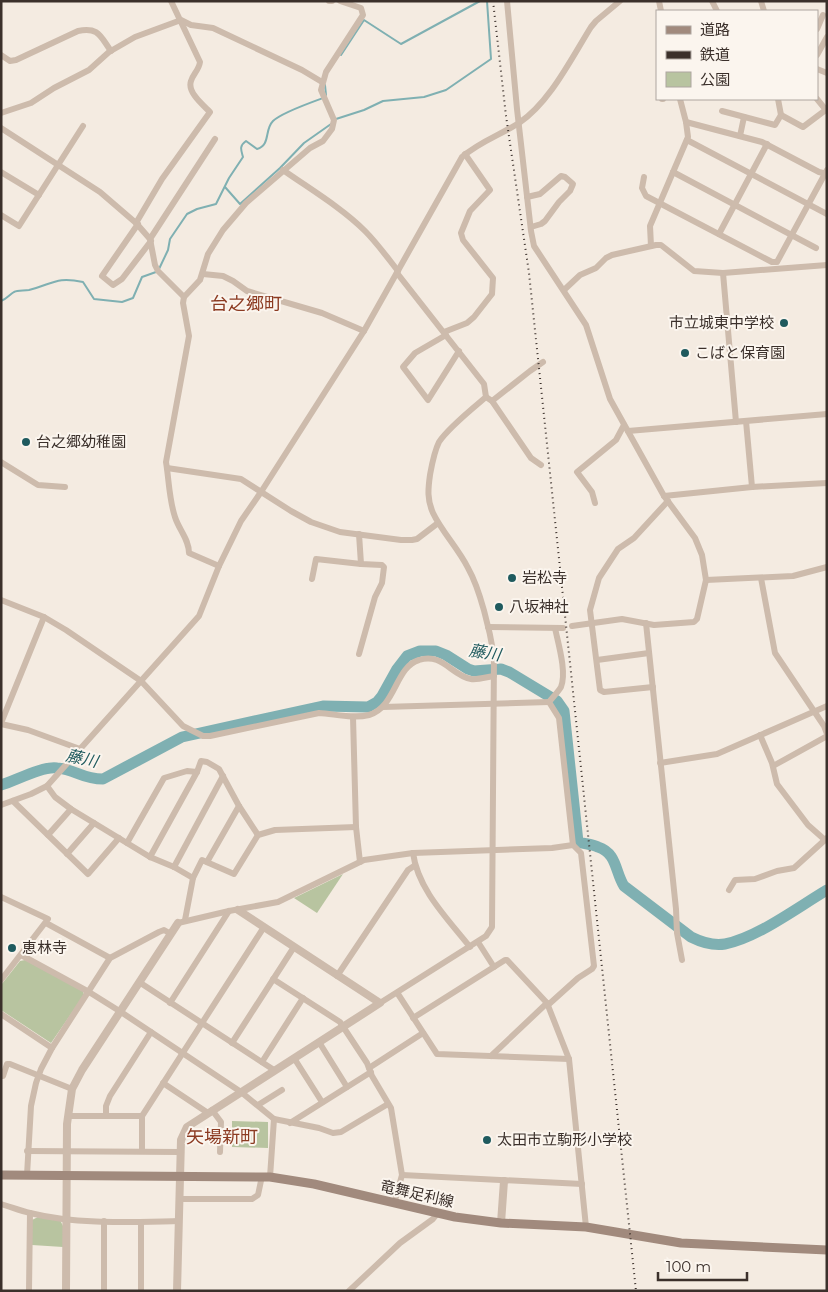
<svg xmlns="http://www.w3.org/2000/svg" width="828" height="1292" viewBox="0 0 828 1292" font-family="Montserrat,'Noto Sans JP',sans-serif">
<rect width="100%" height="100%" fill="#f4ebe1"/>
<!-- green -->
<g fill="#b8c4a0">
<polygon points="343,874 317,913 294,898"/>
<polygon points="25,960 83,991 84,995 51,1043 1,1010 1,985 20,961"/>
<polygon points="232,1121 268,1122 268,1148 232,1147"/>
<polygon points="38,1217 60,1220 63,1226 63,1247 32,1245 32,1220"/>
</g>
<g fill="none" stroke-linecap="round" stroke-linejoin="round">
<!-- stream -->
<g stroke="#7fb0b2" stroke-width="2">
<polyline points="341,55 364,20 401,44 480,1"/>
<polyline points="325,85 326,95"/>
<polyline points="336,119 364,110 383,101 424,97 446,90 491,59 487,1"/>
<polyline points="225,187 240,204 280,168 304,143 331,124"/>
<path d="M159,269L168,250L170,239L187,214L197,209L216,204L229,178L243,157C241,150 239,146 246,141L257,149C271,145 264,130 273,121C281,113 312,102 323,98"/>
<path d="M1,301C7,299 9,295 14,292C18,290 24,291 29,290C53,284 56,276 83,282L94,299L122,302L133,298L142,277L156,272"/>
</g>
<!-- river -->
<path stroke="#7fb0b2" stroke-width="11" d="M1,785C17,780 42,766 57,768C75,769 82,779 103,779L182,737L323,706L368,707L377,702L382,696L397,669L407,656L420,651H436L446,655L468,669L474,671L501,669L509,672L557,701L564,711L578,842C585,844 592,844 598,847C617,853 615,872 624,886L691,937C701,942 713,946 725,944C757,938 798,907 827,890"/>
<!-- minor -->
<g stroke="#cdbbac" stroke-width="6">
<polyline points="329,1 332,1"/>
<polyline points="507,1 517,109 531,231 534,246 586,325 610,399 664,496 695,538 702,555 706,580 697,619 694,622 654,625 622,619 572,626"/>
<polyline points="659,1 661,11"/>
<polyline points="712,1 717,11"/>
<polyline points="761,1 764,11"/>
<polyline points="817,29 823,15"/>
<path d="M1,55L10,61L16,60L78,31C99,27 100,36 111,51"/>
<polyline points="817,55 827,37"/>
<polyline points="817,69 827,73"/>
<polyline points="662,99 663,99"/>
<polyline points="778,99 781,115"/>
<polyline points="817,99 826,110"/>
<polyline points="722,111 775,125 781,115 803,127 827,109"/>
<polyline points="1,113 31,103 54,88 89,70 109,52 135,37 181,20 191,25 213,28 302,70 322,82"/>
<polyline points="686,122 762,142 819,172 827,174"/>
<polyline points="1,128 100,192 136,223 150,239 155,265 158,271 184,297"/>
<polyline points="740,136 744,117"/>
<polyline points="687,140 827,214"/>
<path d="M283,170C310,189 342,208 365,231C377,243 387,257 398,271"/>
<polyline points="1,172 39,195"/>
<polyline points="673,172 816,248"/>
<polyline points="644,177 642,188 646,196 772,262 777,262 827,170"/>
<polyline points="527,197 540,194 561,176 565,177 573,184 570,191 559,202 545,221 541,224 531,227"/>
<polyline points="1,215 19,226 83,126"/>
<path d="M136,223L162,179L210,112C203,105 187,92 191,81C193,74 199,70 200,62L171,1"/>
<polyline points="138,224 102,276 113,285 122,279 151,241"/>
<polyline points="719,234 767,144"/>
<polyline points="150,239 215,139"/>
<polyline points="651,246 650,226 688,137 686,122 680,99"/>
<polyline points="723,273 736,422"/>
<polyline points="203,274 223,276 233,281 247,291 322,313 364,331"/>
<polyline points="564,290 580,275 596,268 606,258 612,255 656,245 661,245 694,271 723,273 827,265"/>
<polyline points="444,332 467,323 474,317 492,294 493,278 463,240 461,233 470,211 490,190 465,154"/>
<polyline points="446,335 415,353 403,367 428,400 459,351"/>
<polyline points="486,397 492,401 531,458 541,465"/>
<polyline points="492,401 530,371 543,362"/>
<polyline points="746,421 752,487"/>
<polyline points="628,431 827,414"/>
<polyline points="1,462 38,485 65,487"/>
<polyline points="167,468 241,479 291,511 311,522 340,532 401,540 412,540 417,539 438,523"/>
<polyline points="664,496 752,487 827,483"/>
<polyline points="595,503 592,492 577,472 616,440 624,425"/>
<path d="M219,566L189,553C189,539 179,530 175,517C169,499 169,480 166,462L189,336L183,303L184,297L200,280L208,254L223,230L246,203L310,148L323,141L332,129L334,120L321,90L326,72L363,15L361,8L340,1"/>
<polyline points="761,578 775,653 824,726 827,734"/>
<polyline points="312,579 316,559 361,564"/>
<polyline points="706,580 793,576 827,567"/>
<path d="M1,600L44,617L66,630L141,681L183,726L203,736H210L319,713C335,714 353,719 369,715C396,707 395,667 419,660C442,652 452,676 471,679C478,680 487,677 494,676"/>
<polyline points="646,623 676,909 677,933 682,960"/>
<polyline points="488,627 563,628"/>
<polyline points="359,654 375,597 382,583 384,567 382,565 361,564 359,534"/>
<polyline points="597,660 649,653"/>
<polyline points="653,687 604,692 600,690 590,610 599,578 618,549 634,538 668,501"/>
<polyline points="549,702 559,718 573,845"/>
<path d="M549,702C553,697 558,692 561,687C567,672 558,643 555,628"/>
<polyline points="383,707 549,702"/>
<polyline points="353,717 356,827 360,862"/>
<polyline points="1,723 44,617"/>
<polyline points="1,724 28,730 80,749"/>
<polyline points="760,735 772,763 777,784 808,825 825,840"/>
<polyline points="660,763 717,754 827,706"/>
<polyline points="773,766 827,736"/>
<polyline points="47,786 55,797 71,809 150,857 174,867 193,878"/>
<polyline points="13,801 88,874 119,838"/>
<path d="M1,805L31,794L47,786L199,616L219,566L241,521L261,492L364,331L462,157C479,142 500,135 519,123C550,102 571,59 591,27L596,21L620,1"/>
<polyline points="48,835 71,809"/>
<polyline points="127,843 164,778 187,771 197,772"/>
<path d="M413,853C418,890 448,919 470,947"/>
<polyline points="67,854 94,823"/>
<polyline points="150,857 197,772 201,761 207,762 219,769 239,806 258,835"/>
<polyline points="207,862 239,806"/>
<polyline points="174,867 223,776"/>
<polyline points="729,890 735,880 755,879 777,871 794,868 827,838"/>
<polyline points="1,897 48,919 1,980"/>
<polyline points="185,920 193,878 202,860 234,874 258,835 275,830 356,827"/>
<polyline points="46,923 110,958"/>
<polyline points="178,923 229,911 278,902 364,860 413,853 552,848 573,845 581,853 594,966 592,969 578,978 548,1005"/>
<polyline points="478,942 494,967"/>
<polyline points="21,955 89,992 121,1012 241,1092 274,1119 319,1128 333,1133 341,1132 388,1104"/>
<polyline points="337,976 408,870 414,866"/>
<polyline points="273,979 340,1022 367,1063 372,1076 391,1108 402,1175 394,1204"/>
<polyline points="139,982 274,1070"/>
<polyline points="398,994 437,1054 569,1059"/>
<polyline points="170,1003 229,911"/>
<path d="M380,1003L486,936L492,927L494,656C490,631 480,589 468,568C458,548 442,532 433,513C427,500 428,489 430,475C432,464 434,452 439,442C448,428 473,408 486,397L484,384L397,273"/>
<polyline points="1,1014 52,1048"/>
<polyline points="413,1018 505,960 507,960 547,1003 569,1059 586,1227"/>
<polyline points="319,1042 347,1087"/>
<polyline points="232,1043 294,947"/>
<polyline points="491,1056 547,1003"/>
<polyline points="294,1058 322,1102"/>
<polyline points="262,1062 303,998"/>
<polyline points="369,1068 423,1033"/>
<polyline points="1,1076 3,1076 7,1064 10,1064 72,1089"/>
<polyline points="163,1083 208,1113"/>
<polyline points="258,1105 282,1090"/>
<polyline points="212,1110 221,1122 220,1152"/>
<polyline points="68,1116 142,1116"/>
<polyline points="106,1116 106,1106 110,1096 151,1032"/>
<polyline points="290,1123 371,1072"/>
<polyline points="27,1151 180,1152"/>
<polyline points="142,1151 142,1116 144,1113 264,927"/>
<polyline points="27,1175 31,1106 36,1083 41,1069 52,1048 110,958 159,932 164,930 171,934"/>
<polyline points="402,1175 582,1184"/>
<polyline points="270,1177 274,1119"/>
<polyline points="180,1199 252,1199 258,1195 262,1176"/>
<path d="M1,1204C11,1207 21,1211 30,1213C78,1225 131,1222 179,1221"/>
<polyline points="141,1222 141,1291"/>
<polyline points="29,1291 30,1213"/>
<polyline points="104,1291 104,1221"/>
<polyline points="349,1291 400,1243 433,1219 437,1214"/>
</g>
<!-- tertiary -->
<g stroke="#cdbbac" stroke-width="8">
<polyline points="501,1223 504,1181"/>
<polyline points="66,1291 67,1124 72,1089 82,1070 178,923"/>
<polyline points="177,1291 181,1140 187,1127 380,1003 238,910"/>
</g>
<!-- secondary -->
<polyline stroke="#a18a7d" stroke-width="9" points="1,1175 270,1177 314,1184 455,1217 501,1223 586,1227 681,1243 827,1250"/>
<!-- rail -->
<polyline stroke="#3b302b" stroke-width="2" stroke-dasharray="1 4" stroke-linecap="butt" points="493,1 506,116 529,273 636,1291"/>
</g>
<!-- markers -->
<g fill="#1f5a5e" stroke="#fbf5ee" stroke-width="2">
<circle cx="784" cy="323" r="5"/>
<circle cx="685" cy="353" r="5"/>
<circle cx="26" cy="442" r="5"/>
<circle cx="512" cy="578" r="5"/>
<circle cx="499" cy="607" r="5"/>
<circle cx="12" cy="948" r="5"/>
<circle cx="487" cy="1140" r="5"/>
</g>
<g text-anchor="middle" stroke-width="4" stroke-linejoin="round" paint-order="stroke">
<!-- poi labels -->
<g font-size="15" fill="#3b302b" stroke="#fbf5ee" text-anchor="start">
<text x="774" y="328" text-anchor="end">市立城東中学校</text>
<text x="695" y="358">こばと保育園</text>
<text x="36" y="447">台之郷幼稚園</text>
<text x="522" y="583">岩松寺</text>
<text x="509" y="612">八坂神社</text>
<text x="22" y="953">恵林寺</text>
<text x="497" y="1145">太田市立駒形小学校</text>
</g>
<!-- street labels -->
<g font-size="15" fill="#3b302b" stroke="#fbf5ee">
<text transform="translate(417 1194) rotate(13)" y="5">竜舞足利線</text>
</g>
<!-- water labels -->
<g font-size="16" font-style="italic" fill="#1f5a5e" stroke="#fbf5ee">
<text transform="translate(485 652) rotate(9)" y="6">藤川</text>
<text transform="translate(82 758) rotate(13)" y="6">藤川</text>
</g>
<!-- quarter labels -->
<g font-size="18" fill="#8c3b22" stroke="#fbf5ee">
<text x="246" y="310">台之郷町</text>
<text x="222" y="1143">矢場新町</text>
</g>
</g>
<!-- border -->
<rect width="828" height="1292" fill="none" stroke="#3b302b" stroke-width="5"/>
<!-- legend -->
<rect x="656" y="10" width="162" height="90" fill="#fbf5ee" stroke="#aea6a0"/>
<rect x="666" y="26" width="25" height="8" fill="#a18a7d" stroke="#aea6a0"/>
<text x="700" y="35" font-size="15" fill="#3b302b">道路</text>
<rect x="666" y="51" width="25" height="8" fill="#3b302b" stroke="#aea6a0"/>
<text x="700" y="60" font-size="15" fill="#3b302b">鉄道</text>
<rect x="666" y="72" width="25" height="15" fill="#b8c4a0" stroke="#aea6a0"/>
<text x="700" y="85" font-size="15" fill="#3b302b">公園</text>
<!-- scale -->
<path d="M658 1272v8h89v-8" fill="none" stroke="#3b302b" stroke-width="2.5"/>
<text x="666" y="1272" font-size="15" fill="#3b302b" stroke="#fbf5ee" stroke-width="4" paint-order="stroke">100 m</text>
</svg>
